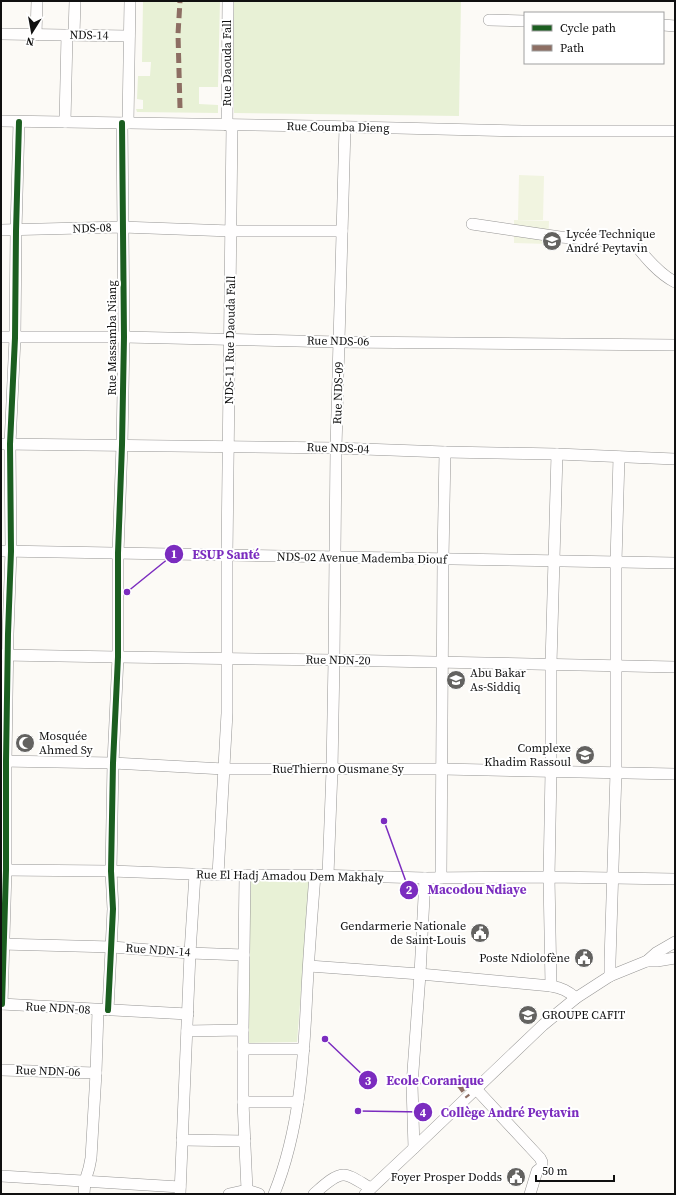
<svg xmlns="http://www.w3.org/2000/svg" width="676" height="1195" viewBox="0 0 676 1195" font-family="'Source Serif 4',serif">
<rect width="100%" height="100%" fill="#fcfaf6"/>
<!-- green -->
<g fill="#e8f1d6">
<polygon points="143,1 220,1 218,87 199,87 199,104 218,105 218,113 137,112 136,109 143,109 143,100 137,99 138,76 150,76 151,62 142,62"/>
<polygon points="233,1 461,1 459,116 234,113"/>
<polygon points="250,877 310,877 297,1042 247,1043"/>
</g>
<!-- pitch -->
<g fill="#f1f4e0">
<polygon points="519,175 544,176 543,220 518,220"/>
<polygon points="514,220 549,221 548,244 514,243"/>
</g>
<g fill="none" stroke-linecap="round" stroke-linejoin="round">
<!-- minor casing -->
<g stroke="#969594" stroke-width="12">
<g id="minor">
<polyline points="489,20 525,21"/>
<polyline points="663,25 675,26"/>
<polyline points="1,34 129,36"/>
<polyline points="36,35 37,1"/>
<polyline points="74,35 75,1"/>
<polyline points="1,121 314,126 523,131 675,131"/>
<polyline points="65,122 67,35"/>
<polyline points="128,123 130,1"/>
<polyline points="227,125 228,1"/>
<path d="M472,224L560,237L634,243C645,257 659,274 675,282"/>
<polyline points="1,230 122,227 231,231 342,231"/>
<polyline points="1,337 124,337 339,342 675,345"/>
<polyline points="1,444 336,448 445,452 557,454 675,459"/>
<polyline points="1,551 675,563"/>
<polyline points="2,655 118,657 334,660 675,667"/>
<polyline points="1,761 113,763 224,769 442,769 675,774"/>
<polyline points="1,870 111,871 218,875 315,875 425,878 549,877 675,879"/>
<polyline points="218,875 227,713 227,555 232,125"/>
<polyline points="328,875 332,770 334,660 336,448 345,127"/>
<polyline points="441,878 443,559 445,452"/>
<polyline points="1,944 112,947 190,953 244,955"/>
<polyline points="647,961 657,961 675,958"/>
<path d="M309,966L420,974L551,986C562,988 568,991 576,998"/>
<polyline points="610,976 610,961 616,772 616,562 619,457"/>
<polyline points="551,986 549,877 551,771 551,664 557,454"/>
<polyline points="1,1004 188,1014"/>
<polyline points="2,1004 6,870 6,761 8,634 11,551 10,444 15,338 16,231 19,122"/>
<polyline points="108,1010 113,909 111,871 113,763 118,657 118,553 122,445 124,337 122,123"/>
<polyline points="243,1030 245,875"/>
<polyline points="187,1031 243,1030 243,1102 247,1190 229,1194"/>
<polyline points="243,1049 304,1049"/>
<polyline points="1,1070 96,1073"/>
<polyline points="476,1089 540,1158 542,1162 542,1167 537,1171 530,1194"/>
<polyline points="243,1102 298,1102"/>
<polyline points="182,1140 245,1141"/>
<polyline points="414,1148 412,1085 420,974 425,878"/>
<polyline points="1,1176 180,1187"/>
<polyline points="247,1190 259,1194"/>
<polyline points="84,1194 85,1181 89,1168 91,1158 96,1073 98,1010"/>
<polyline points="180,1194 190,953 195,874"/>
<path d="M274,1194C300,1130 304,1059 307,990C309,952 312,913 315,875"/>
<path d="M314,1194C321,1188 334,1175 343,1175C350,1174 364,1185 371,1188"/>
<polyline points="365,1194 414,1148 543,1025 576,998 610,976 647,961 656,953 675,942"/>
</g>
</g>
<!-- minor -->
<use href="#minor" stroke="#fffefe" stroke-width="11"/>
<!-- quiet -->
<g stroke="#8d6e63" stroke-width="5" stroke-dasharray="10 5" stroke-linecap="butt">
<polyline points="180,108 178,34 180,1"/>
<polyline points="412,1081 453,1084 459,1085 468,1097"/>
</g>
<!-- cycleway casing -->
<g stroke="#fff" stroke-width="8">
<g id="cycleway">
<polyline points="2,1004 6,870 6,761 8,634 11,551 10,444 15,338 16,231 19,122"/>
<polyline points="108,1010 113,909 111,871 113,763 118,657 118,553 122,445 124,337 122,123"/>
</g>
</g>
<!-- cycleway -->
<use href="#cycleway" stroke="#1b5e20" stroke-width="6"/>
</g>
<!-- icons -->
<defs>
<g id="school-disc" transform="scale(1)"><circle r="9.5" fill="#636260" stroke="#fff"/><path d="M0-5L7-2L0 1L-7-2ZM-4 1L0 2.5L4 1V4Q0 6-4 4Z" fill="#fff"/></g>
<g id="mosque-disc" transform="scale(1)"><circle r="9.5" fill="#636260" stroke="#fff"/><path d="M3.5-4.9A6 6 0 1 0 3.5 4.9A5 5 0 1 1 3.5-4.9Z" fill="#fff"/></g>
<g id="civic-disc" transform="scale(1)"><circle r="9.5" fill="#636260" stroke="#fff"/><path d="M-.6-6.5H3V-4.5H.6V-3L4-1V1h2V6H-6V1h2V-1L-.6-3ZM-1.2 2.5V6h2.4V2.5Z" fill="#fff"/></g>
<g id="university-disc" transform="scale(1)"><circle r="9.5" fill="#636260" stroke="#fff"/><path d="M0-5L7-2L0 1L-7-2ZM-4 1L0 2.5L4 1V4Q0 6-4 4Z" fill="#fff"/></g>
</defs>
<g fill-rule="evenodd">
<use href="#school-disc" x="552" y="241"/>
<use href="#school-disc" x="456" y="680"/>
<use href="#mosque-disc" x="25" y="743"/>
<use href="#school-disc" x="585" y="755"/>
<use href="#civic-disc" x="480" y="933"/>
<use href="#civic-disc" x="584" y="958"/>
<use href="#university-disc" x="528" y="1015"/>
<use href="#civic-disc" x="516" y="1177"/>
</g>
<g text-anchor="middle" stroke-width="4" stroke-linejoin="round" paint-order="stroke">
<!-- street labels -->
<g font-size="12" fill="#101010" stroke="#fff">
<text transform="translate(89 35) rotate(1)" y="4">NDS-14</text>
<text transform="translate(227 63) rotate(-90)" y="4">Rue Daouda Fall</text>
<text transform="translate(338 127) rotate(1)" y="4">Rue Coumba Dieng</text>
<text transform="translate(92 228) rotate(-2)" y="4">NDS-08</text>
<text transform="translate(112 338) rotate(-90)" y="4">Rue Massamba Niang</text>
<text transform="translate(230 340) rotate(-89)" y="4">NDS-11 Rue Daouda Fall</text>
<text transform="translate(338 341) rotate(1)" y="4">Rue NDS-06</text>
<text transform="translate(338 393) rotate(-88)" y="4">Rue NDS-09</text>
<text transform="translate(338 448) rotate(2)" y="4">Rue NDS-04</text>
<text transform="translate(362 558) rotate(1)" y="4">NDS-02 Avenue Mademba Diouf</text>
<text transform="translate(338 660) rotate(1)" y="4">Rue NDN-20</text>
<text x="338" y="773">RueThierno Ousmane Sy</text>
<text transform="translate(290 876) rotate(1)" y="4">Rue El Hadj Amadou Dem Makhaly</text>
<text transform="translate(158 950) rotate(4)" y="4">Rue NDN-14</text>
<text transform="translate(58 1008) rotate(3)" y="4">Rue NDN-08</text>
<text transform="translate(48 1071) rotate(2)" y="4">Rue NDN-06</text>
</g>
<!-- poi labels -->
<g font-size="12" fill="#101010" stroke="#fff" text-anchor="start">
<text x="566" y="238">Lycée Technique<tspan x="566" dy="14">André Peytavin</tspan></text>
<text x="470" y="677">Abu Bakar<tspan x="470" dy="14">As-Siddiq</tspan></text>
<text x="39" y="740">Mosquée<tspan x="39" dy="14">Ahmed Sy</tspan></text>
<text x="571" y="752" text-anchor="end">Complexe<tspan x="571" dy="14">Khadim Rassoul</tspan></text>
<text x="466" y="930" text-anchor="end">Gendarmerie Nationale<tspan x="466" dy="14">de Saint-Louis</tspan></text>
<text x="570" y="962" text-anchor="end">Poste Ndiolofène</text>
<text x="542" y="1019">GROUPE CAFIT</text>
<text x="502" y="1181" text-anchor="end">Foyer Prosper Dodds</text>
</g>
</g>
<!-- callouts -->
<path fill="none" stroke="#7b2cbf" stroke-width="1.5" d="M127 592L174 554M384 821L409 890M325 1039L368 1080M358 1111L423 1112"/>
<g fill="#7b2cbf" stroke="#fff" stroke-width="1.5">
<circle cx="127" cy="592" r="4"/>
<circle cx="384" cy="821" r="4"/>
<circle cx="325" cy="1039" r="4"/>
<circle cx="358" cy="1111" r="4"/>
<circle cx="174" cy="554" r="10"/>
<circle cx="409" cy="890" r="10"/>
<circle cx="368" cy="1080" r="10"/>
<circle cx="423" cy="1112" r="10"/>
</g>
<g font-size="12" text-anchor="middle" font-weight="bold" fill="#fff">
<text x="174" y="558">1</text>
<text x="409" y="894">2</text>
<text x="368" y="1085">3</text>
<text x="423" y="1117">4</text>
</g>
<g font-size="13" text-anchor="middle" font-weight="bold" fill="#7b2cbf" stroke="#fff" stroke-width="4" stroke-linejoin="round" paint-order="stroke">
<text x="226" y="559">ESUP Santé</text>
<text x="477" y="894">Macodou Ndiaye</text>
<text x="435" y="1085">Ecole Coranique</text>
<text x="510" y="1117">Collège André Peytavin</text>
</g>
<!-- border -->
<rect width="676" height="1195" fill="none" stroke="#101010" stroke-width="4"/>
<!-- legend -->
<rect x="524" y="12" width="140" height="52" fill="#ffffff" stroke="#9f9f9f"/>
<rect x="532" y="25" width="20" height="6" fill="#1b5e20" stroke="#9f9f9f"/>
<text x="560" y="32" font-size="12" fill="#101010">Cycle path</text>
<rect x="532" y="45" width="20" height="6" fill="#8d6e63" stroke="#9f9f9f"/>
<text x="560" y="52" font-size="12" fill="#101010">Path</text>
<!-- north arrow -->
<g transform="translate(32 32) rotate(191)" stroke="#ffffff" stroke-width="3" paint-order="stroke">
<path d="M0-3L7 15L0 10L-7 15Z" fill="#101010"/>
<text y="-6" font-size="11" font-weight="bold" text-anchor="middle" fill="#101010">N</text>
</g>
<!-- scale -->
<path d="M536 1175v6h78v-6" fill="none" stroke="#101010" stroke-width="2"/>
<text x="542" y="1175" font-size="12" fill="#101010" stroke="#ffffff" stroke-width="3" paint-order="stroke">50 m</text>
</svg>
